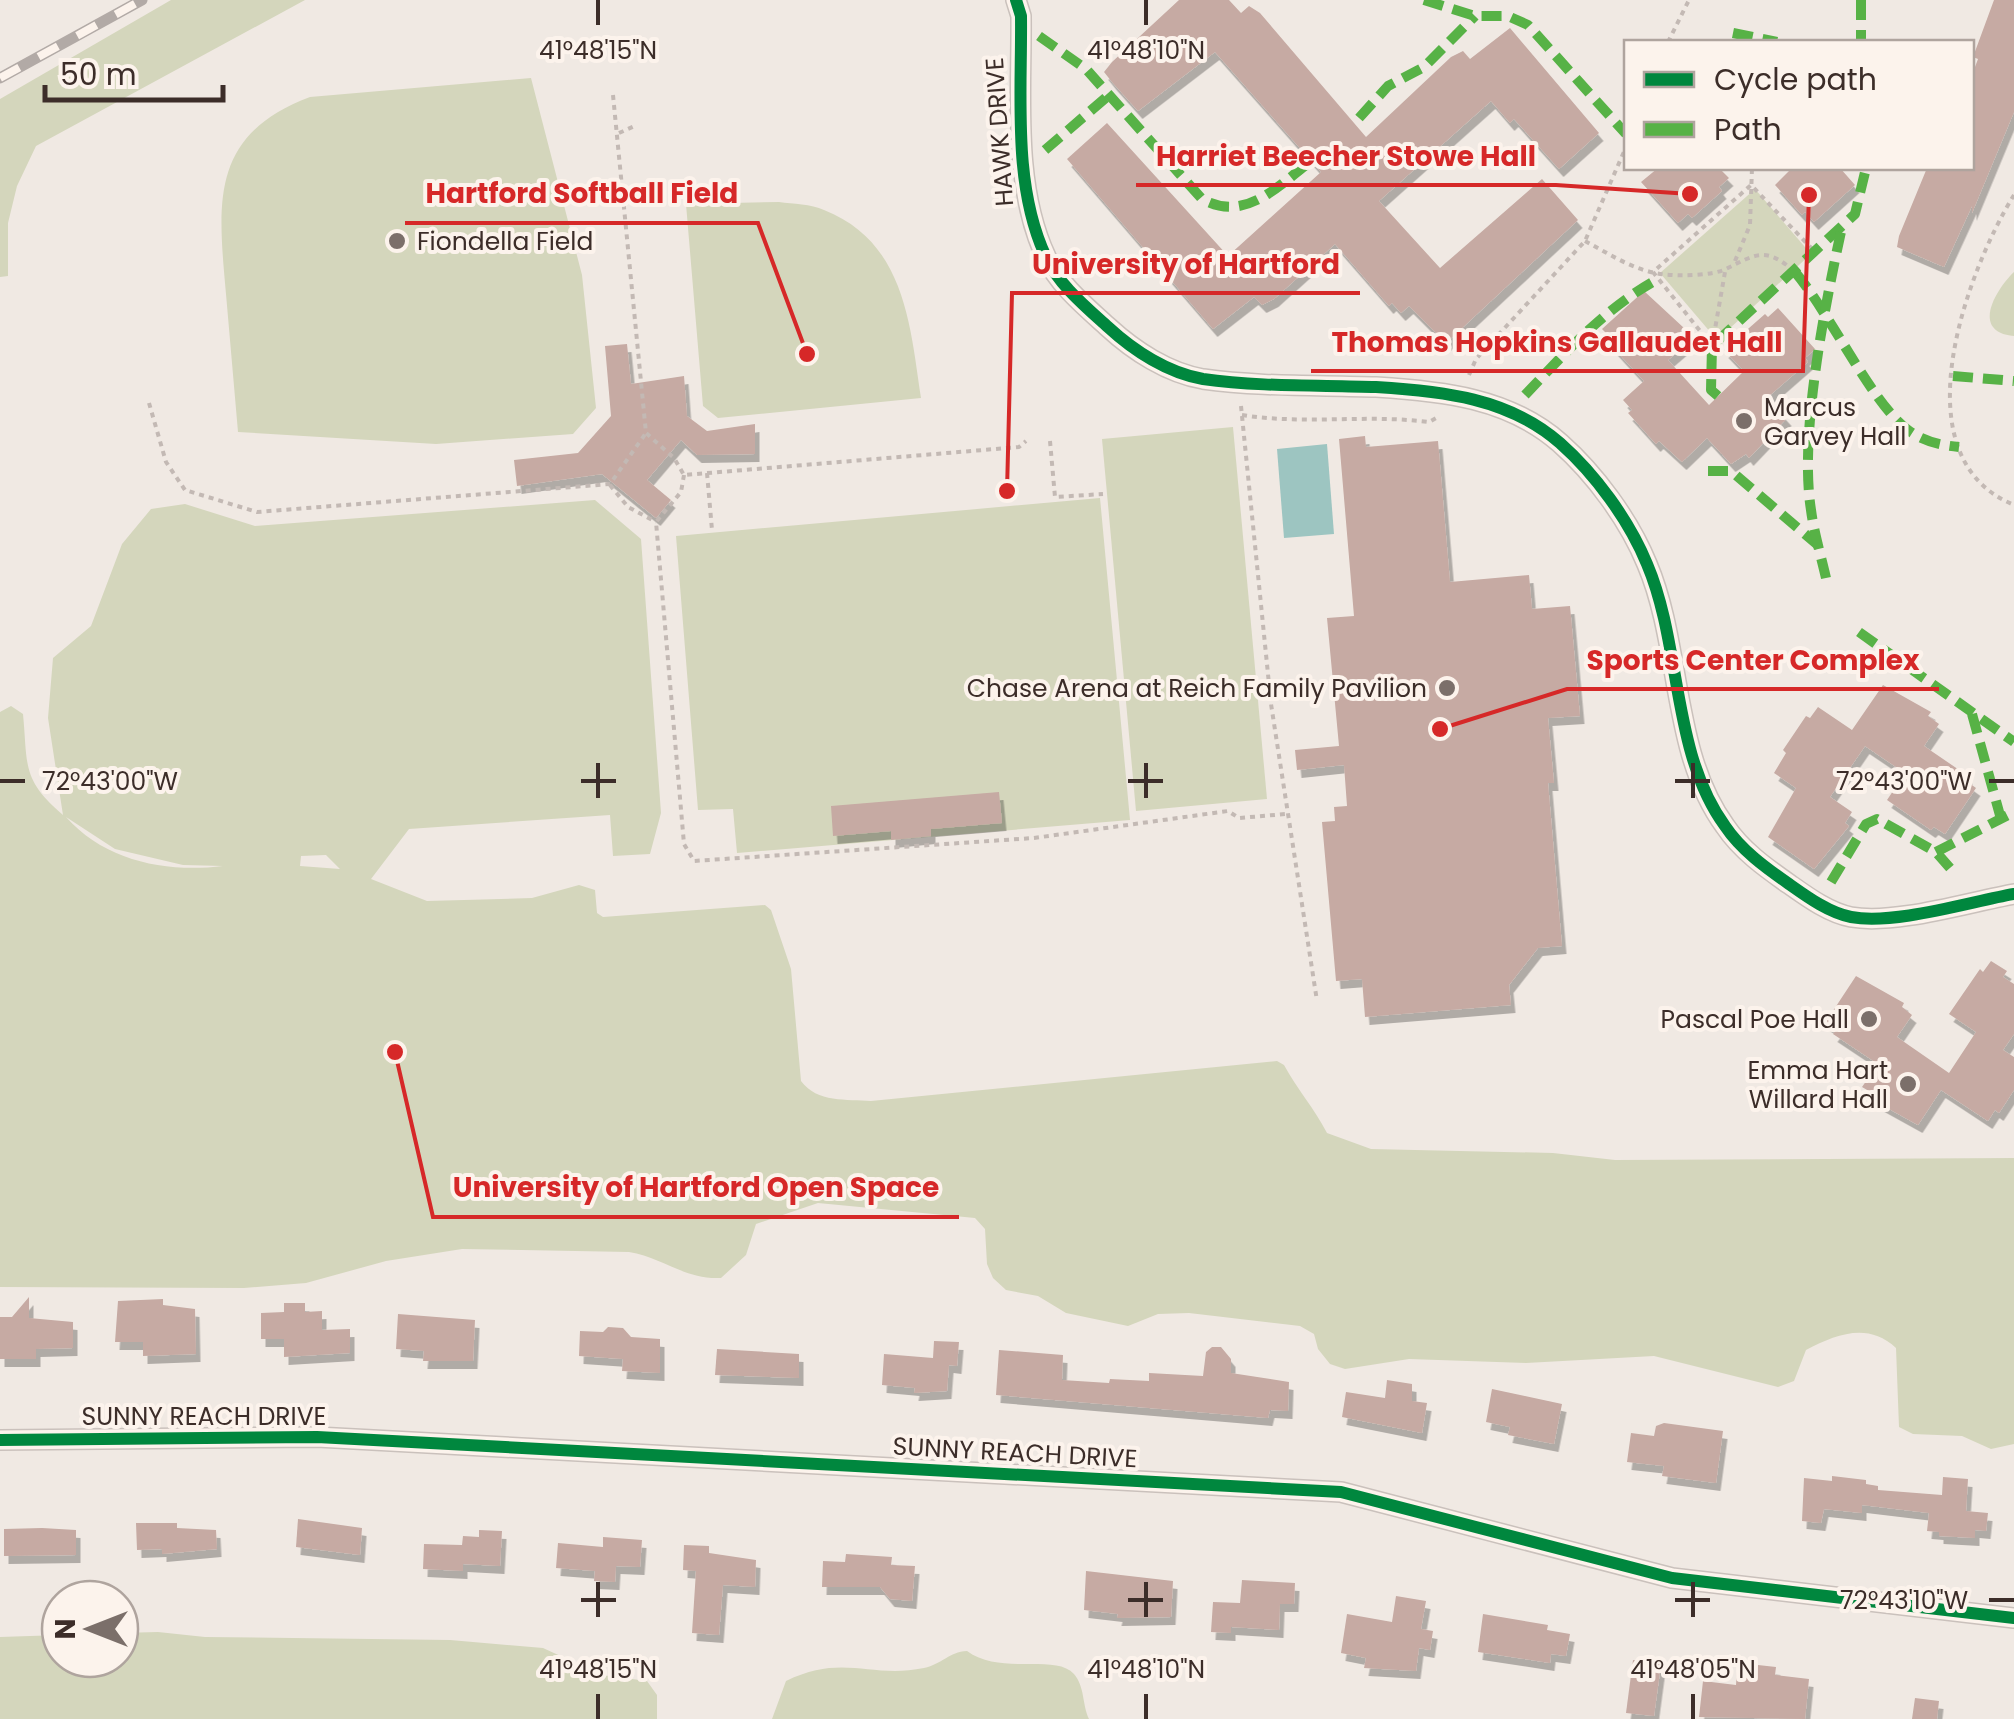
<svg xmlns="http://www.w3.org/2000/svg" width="2014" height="1719" viewBox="0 0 2014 1719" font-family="Poppins,sans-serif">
<defs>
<filter id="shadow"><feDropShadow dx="4.5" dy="8" stdDeviation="0" flood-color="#0004"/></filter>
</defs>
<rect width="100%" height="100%" fill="#f0e9e3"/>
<!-- green -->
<g fill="#d4d6bc" fill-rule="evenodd">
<polygon points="171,0 305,0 36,146 17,186 8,223 8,276 0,277 0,99"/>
<path d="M531,78L582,275L596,408L573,434L436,444L238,432C234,386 230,340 226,294C218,203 209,135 310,97Z"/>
<polygon points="1755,189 1811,254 1717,340 1660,273"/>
<path d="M779,202C793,204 811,204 824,210C905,242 910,324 921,398L718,418L703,406L686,204Z"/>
<path d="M2014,272V336C1969,332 1997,288 2014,272Z"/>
<polygon points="1233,427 1267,799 1136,811 1102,439"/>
<polygon points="1100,498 1130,820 737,853 733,809 698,810 676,536"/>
<path d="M595,500L641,539L661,813L650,854L613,856L610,815L409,829L371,879L427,901L532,898L579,885L595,890L597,913L603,917L765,905L771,910L791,969L801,1081C817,1103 847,1099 871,1101L1277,1061L1284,1065C1297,1089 1314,1108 1327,1133L1371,1149L1553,1153L1615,1160L2014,1158V1444L1991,1449L1962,1436L1913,1434L1899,1427L1896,1348C1868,1322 1837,1334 1806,1350L1794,1381L1778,1387L1654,1356L1526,1363L1409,1359L1345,1369L1330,1364L1318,1349L1314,1334L1300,1326L1189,1313L1158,1314L1128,1326L1066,1313L1038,1296L1006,1290L993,1278L987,1264L985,1229L975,1218L818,1203L756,1224L746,1255L721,1278C685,1280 662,1257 629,1252L462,1249L386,1261L306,1283L244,1288L0,1287V712L11,706L23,714C28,765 21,779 63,815L48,718L53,658L91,626L122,544L151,509L185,504L255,526ZM66,817L115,849L183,865L223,866C166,873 105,861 66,817ZM326,855L340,869L300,866L301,856Z"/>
<polygon points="158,1632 205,1637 450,1640 543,1648 602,1675 647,1681 657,1695 657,1719 0,1719 0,1637 60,1635 60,1659 120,1659 120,1633"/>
<path d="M967,1651C1001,1676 1055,1653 1074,1674C1085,1687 1082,1704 1089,1719H772L786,1681C843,1653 870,1679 924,1668C942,1664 949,1652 967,1651Z"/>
</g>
<!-- water -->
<polygon fill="#9dc5c1" points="1327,444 1334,534 1284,538 1277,449"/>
<!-- building -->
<g fill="#c6aaa3" filter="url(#shadow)">
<polygon points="1179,0 1229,0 1241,13 1249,6 1260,13 1366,137 1451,57 1463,51 1470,59 1510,28 1599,133 1559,169 1514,119 1510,123 1491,101 1379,201 1440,268 1542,179 1578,220 1446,343 1409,306 1401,313 1392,303 1389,306 1335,244 1274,299 1262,305 1254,297 1213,329 1067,159 1107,123 1228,256 1321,172 1215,52 1138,111 1112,82 1104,72 1112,62"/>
<polygon points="1994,0 2014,0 2014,112 1972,213 1972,206 1944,267 1897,247 1899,236 1927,168 1972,168 1972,75 1978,59 1973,57"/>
<polygon points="1658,168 1719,168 1729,178 1719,187 1722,191 1692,218 1688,214 1678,223 1641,182"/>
<polygon points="1792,168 1840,168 1855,185 1814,222 1805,212 1802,215 1775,185"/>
<polygon points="1644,291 1684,328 1680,331 1689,342 1668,360 1709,405 1744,371 1724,350 1765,314 1768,317 1778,308 1815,349 1805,358 1808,362 1768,397 1787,418 1749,458 1746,454 1731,464 1707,438 1682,462 1659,441 1656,444 1628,413 1632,410 1623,400 1644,381 1608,342 1611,338 1602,329"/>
<polygon points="627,344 631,384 684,376 687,416 707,431 755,424 755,454 697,455 681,440 647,480 671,500 656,518 602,474 517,486 514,460 578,453 611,416 605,346"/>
<polygon points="1365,436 1366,447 1438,441 1450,582 1529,575 1532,609 1570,606 1580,716 1548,718 1554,783 1548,783 1562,946 1538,948 1509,985 1511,1005 1365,1017 1362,979 1336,981 1322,822 1335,821 1334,807 1347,806 1344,765 1297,770 1295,750 1339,746 1327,618 1354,616 1339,439"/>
<polygon points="1883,685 1931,712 1928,716 1939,724 1924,746 1968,776 1965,780 1976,788 1945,834 1934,827 1931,830 1887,800 1905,773 1865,746 1830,797 1852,812 1845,823 1849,826 1814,869 1768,837 1796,788 1774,773 1786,753 1783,750 1806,716 1810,718 1818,707 1852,730"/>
<polygon points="999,792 1002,823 931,829 931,836 891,840 891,831 833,836 831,806"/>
<polygon points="1991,961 2007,971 2003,977 2014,984 2014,1034 2003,1050 2014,1057 2014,1090 1999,1113 1995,1110 1988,1121 1941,1090 1918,1125 1871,1099 1874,1094 1862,1087 1878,1064 1833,1034 1836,1030 1825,1023 1856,976 1904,1003 1902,1007 1912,1015 1897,1037 1949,1073 1976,1032 1949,1014 1980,969 1983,972"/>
<polygon points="29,1297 29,1318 73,1322 73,1348 36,1349 36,1359 0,1359 0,1317 12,1317"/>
<polygon points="163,1299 163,1305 195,1309 196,1354 143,1356 143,1342 115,1342 118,1301"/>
<polygon points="284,1303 305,1303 305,1312 322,1311 322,1330 350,1329 350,1353 284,1357 284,1339 261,1339 261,1313 284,1312"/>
<polygon points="398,1314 475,1320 473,1361 423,1361 424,1351 396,1349"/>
<polygon points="608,1327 623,1328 631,1337 660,1339 660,1373 622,1371 623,1359 579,1356 580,1331 603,1332"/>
<polygon points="934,1341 959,1342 957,1366 949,1365 947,1391 914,1393 915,1388 882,1385 884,1354 933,1358"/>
<polygon points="1212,1347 1221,1347 1231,1359 1231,1373 1289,1382 1288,1411 1270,1410 1268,1418 996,1395 999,1350 1063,1355 1062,1380 1109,1383 1110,1379 1149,1381 1149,1373 1203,1376 1206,1352"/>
<polygon points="717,1349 799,1354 799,1378 715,1375"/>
<polygon points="1387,1380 1412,1384 1412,1401 1427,1403 1422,1433 1342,1417 1346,1392 1385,1398"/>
<polygon points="1492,1389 1562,1404 1554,1444 1508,1435 1510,1427 1486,1422"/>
<polygon points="1664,1423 1723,1431 1716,1483 1662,1476 1664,1466 1627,1462 1631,1433 1654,1436 1656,1426"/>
<polygon points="1832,1476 1866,1480 1866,1484 1878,1486 1878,1490 1942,1495 1943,1477 1968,1479 1966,1511 1988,1513 1986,1531 1975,1530 1975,1538 1939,1536 1939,1532 1927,1531 1929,1513 1862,1505 1862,1513 1824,1509 1821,1523 1802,1521 1804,1478 1832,1481"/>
<polygon points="298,1519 362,1528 360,1555 296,1547"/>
<polygon points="136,1523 177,1523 177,1528 216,1530 217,1549 162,1554 162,1549 137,1550"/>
<polygon points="42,1528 76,1530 76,1555 4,1556 4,1529"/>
<polygon points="479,1530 502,1531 500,1566 463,1564 463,1571 423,1569 424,1544 462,1545 463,1536 479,1537"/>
<polygon points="603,1537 642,1540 640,1567 616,1566 615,1582 594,1581 595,1571 556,1568 558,1543 603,1547"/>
<polygon points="684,1545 709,1546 709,1553 756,1560 755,1587 723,1585 719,1635 692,1633 696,1571 683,1570"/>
<polygon points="846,1554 892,1557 891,1565 915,1566 912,1601 890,1599 880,1587 822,1587 823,1561 845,1562"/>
<polygon points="1086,1571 1173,1581 1171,1617 1117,1618 1118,1614 1084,1610"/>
<polygon points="1242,1580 1295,1583 1294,1604 1280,1604 1279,1630 1231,1627 1231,1633 1211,1632 1213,1602 1240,1603"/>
<polygon points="1396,1596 1426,1601 1421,1629 1433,1631 1430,1650 1419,1648 1416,1671 1364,1668 1366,1658 1341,1653 1347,1614 1392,1622"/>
<polygon points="1483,1614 1548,1625 1547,1630 1570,1634 1566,1656 1551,1654 1550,1663 1478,1652"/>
<polygon points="1633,1660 1661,1664 1654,1716 1626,1713"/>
<polygon points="1758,1665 1776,1667 1775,1675 1809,1679 1805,1719 1699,1717 1703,1681 1736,1685 1737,1671 1757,1673"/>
<polygon points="1915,1698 1939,1701 1937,1719 1912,1719"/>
</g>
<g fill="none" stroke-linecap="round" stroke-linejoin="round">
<!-- path -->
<g stroke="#c3b9b4" stroke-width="4" stroke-dasharray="5 5" stroke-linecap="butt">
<polyline points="1668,42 1689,0"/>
<polyline points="613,95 646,433 674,458 684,475 1019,447 1026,441"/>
<polyline points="619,133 637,125"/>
<path d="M2014,195C1967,271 1897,457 2014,505"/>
<path d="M1585,241C1613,256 1639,274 1672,275C1685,276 1714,275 1726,269C1756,254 1766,246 1795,272"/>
<polyline points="1735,261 1750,225 1752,168"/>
<polyline points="1712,346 1653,272 1751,185 1816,253"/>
<polyline points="1712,346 1725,272"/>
<polyline points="1469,375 1476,359 1585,241 1626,147"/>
<polyline points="149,403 166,462 185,490 257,512 610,484 646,433"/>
<polyline points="1241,406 1271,704 1317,1001"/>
<path d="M1242,415C1305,425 1366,414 1429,422L1438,417"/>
<polyline points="1050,441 1055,497 1103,494"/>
<polyline points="707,473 712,530"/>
<polyline points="684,475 681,492 656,522 684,844 694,861 1034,838 1228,811 1239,818 1286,814"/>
<polyline points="610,485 628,507 656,522"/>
</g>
<!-- minor -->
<g stroke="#cac1bc" stroke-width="22">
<path d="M1016,0L1021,16C1022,93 1012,185 1046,257C1058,284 1086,307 1108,327C1134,351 1168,373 1203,379C1259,387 1320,385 1376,387C1442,391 1509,398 1560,443C1595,474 1629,520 1647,564C1682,646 1671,752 1725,826C1741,850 1766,868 1789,884C1806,896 1829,913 1851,917C1895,925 1969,902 2014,894"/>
<polyline points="0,1440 317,1437 1341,1492 1672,1578 2014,1618"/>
</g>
<!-- rail casing -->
<g stroke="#b2aaa6" stroke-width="11">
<polyline id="rail" points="0,78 142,0"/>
</g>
<!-- rail -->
<use href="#rail" stroke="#fcf3ec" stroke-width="8" stroke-dasharray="22" stroke-linecap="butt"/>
<!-- quiet -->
<g stroke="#57b246" stroke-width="10" stroke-dasharray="20 10" stroke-linecap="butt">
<polyline points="1424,0 1475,16 1508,16 1528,25 1626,134"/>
<polyline points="1861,0 1861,42"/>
<polyline points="1733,33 1777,42"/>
<path d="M1039,36L1086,69L1202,199C1245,223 1278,186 1311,161"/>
<polyline points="1359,118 1388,86 1424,67 1475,16"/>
<polyline points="1045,150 1109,95"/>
<path d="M1795,272C1830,313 1872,404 1908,430C1924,442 1940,445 1959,447"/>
<polyline points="1953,376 2014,381"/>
<path d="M1525,395C1567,351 1605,308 1658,279"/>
<polyline points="1718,396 1711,390 1712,346 1855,214 1866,168"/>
<polyline points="1708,471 1731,471 1819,546"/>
<path d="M1826,578C1821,556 1814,533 1811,510C1799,434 1825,305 1842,227"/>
<polyline points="1859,632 2014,742"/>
<polyline points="1972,714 2001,819"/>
<polyline points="1936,852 2014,812"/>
<polyline points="1831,882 1866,824 1877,819 1936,852 1950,868"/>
</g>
<!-- cycleway casing -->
<g stroke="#fcf3ec" stroke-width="19">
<g id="cycleway">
<path d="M1016,0L1021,16C1022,93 1012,185 1046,257C1058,284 1086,307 1108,327C1134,351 1168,373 1203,379C1259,387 1320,385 1376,387C1442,391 1509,398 1560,443C1595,474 1629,520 1647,564C1682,646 1671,752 1725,826C1741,850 1766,868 1789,884C1806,896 1829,913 1851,917C1895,925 1969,902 2014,894"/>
<polyline points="0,1440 317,1437 1341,1492 1672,1578 2014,1618"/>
</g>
</g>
<!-- cycleway -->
<use href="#cycleway" stroke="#00873e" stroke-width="12"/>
</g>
<!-- ticks -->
<path fill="none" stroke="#3c2d29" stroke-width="4" d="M598,0V25M1146,0V25M598,763V798M1146,763V798M1693,763V798M0,781H25M581,781H616M1128,781H1163M1675,781H1710M1989,781H2014M598,1582V1617M1146,1582V1617M1693,1582V1617M581,1600H616M1128,1600H1163M1675,1600H1710M1989,1600H2014M598,1694V1719M1146,1694V1719M1693,1694V1719"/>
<!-- markers -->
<g fill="#7b6f6a" stroke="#fcf3ec" stroke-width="4">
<circle cx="397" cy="241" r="10"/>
<circle cx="1744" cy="421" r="10"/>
<circle cx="1447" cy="688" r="10"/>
<circle cx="1869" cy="1019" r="10"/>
<circle cx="1908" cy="1084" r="10"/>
</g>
<g text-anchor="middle" stroke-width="8" stroke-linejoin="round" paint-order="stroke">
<!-- street labels -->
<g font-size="25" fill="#3c2d29" stroke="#fcf3ec">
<text transform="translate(999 132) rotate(-94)" y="9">HAWK DRIVE</text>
<text x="204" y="1425">SUNNY REACH DRIVE</text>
<text transform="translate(1015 1452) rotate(3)" y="9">SUNNY REACH DRIVE</text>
</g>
<!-- poi labels -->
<g font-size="25" fill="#3c2d29" stroke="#fcf3ec" text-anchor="end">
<text x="417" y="250" text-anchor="start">Fiondella Field</text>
<text x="1764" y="416" text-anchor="start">Marcus<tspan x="1764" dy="29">Garvey Hall</tspan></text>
<text x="1427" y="697">Chase Arena at Reich Family Pavilion</text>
<text x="1849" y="1028">Pascal Poe Hall</text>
<text x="1888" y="1079">Emma Hart<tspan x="1888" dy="29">Willard Hall</tspan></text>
</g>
</g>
<g font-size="25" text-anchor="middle" fill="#3c2d29" stroke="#fcf3ec" stroke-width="8" stroke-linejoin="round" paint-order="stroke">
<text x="598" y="59">41°48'15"N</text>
<text x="1146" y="59">41°48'10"N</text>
<text x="1904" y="790">72°43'00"W</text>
<text x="110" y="790">72°43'00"W</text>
<text x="1904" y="1609">72°43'10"W</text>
<text x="598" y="1678">41°48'15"N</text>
<text x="1146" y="1678">41°48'10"N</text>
<text x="1693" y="1678">41°48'05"N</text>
</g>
<!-- callouts -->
<path fill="none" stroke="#d62828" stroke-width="4" d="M1690 194L1556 185H1136M807 354L758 223H405M1007 491L1012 293H1360M1809 195L1803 371H1311M1440 729L1567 689H1939M395 1052L433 1217H959"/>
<g fill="#d62828" stroke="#fcf3ec" stroke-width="4">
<circle cx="1690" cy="194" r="10"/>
<circle cx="807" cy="354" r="10"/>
<circle cx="1007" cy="491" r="10"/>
<circle cx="1809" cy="195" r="10"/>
<circle cx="1440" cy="729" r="10"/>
<circle cx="395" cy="1052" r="10"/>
</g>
<g font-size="28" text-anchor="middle" font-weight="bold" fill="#d62828" stroke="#fcf3ec" stroke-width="8" stroke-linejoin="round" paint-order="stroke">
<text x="1346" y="166">Harriet Beecher Stowe Hall</text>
<text x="582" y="203">Hartford Softball Field</text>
<text x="1186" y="274">University of Hartford</text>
<text x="1557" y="352">Thomas Hopkins Gallaudet Hall</text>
<text x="1753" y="670">Sports Center Complex</text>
<text x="696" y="1197">University of Hartford Open Space</text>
</g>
<!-- legend -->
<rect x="1624" y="40" width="350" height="130" fill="#fcf3ec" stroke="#afa49e" stroke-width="2.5"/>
<rect x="1644" y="72" width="50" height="15" fill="#00873e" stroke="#afa49e" stroke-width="2.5"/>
<text x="1714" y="90" font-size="30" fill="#3c2d29">Cycle path</text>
<rect x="1644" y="122" width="50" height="15" fill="#57b246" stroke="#afa49e" stroke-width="2.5"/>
<text x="1714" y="140" font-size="30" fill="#3c2d29">Path</text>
<!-- north arrow -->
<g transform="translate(90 1629) rotate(270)"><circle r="48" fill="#fcf3ec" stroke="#afa49e" stroke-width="2.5"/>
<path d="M0-8L18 38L0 25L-18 38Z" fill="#7b6f6a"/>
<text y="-15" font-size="28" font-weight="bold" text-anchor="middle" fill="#3c2d29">N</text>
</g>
<!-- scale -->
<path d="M45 85v15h178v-15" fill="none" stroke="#3c2d29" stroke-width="5"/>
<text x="60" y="85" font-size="30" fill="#3c2d29" stroke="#fcf3ec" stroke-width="8" paint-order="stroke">50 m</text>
</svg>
